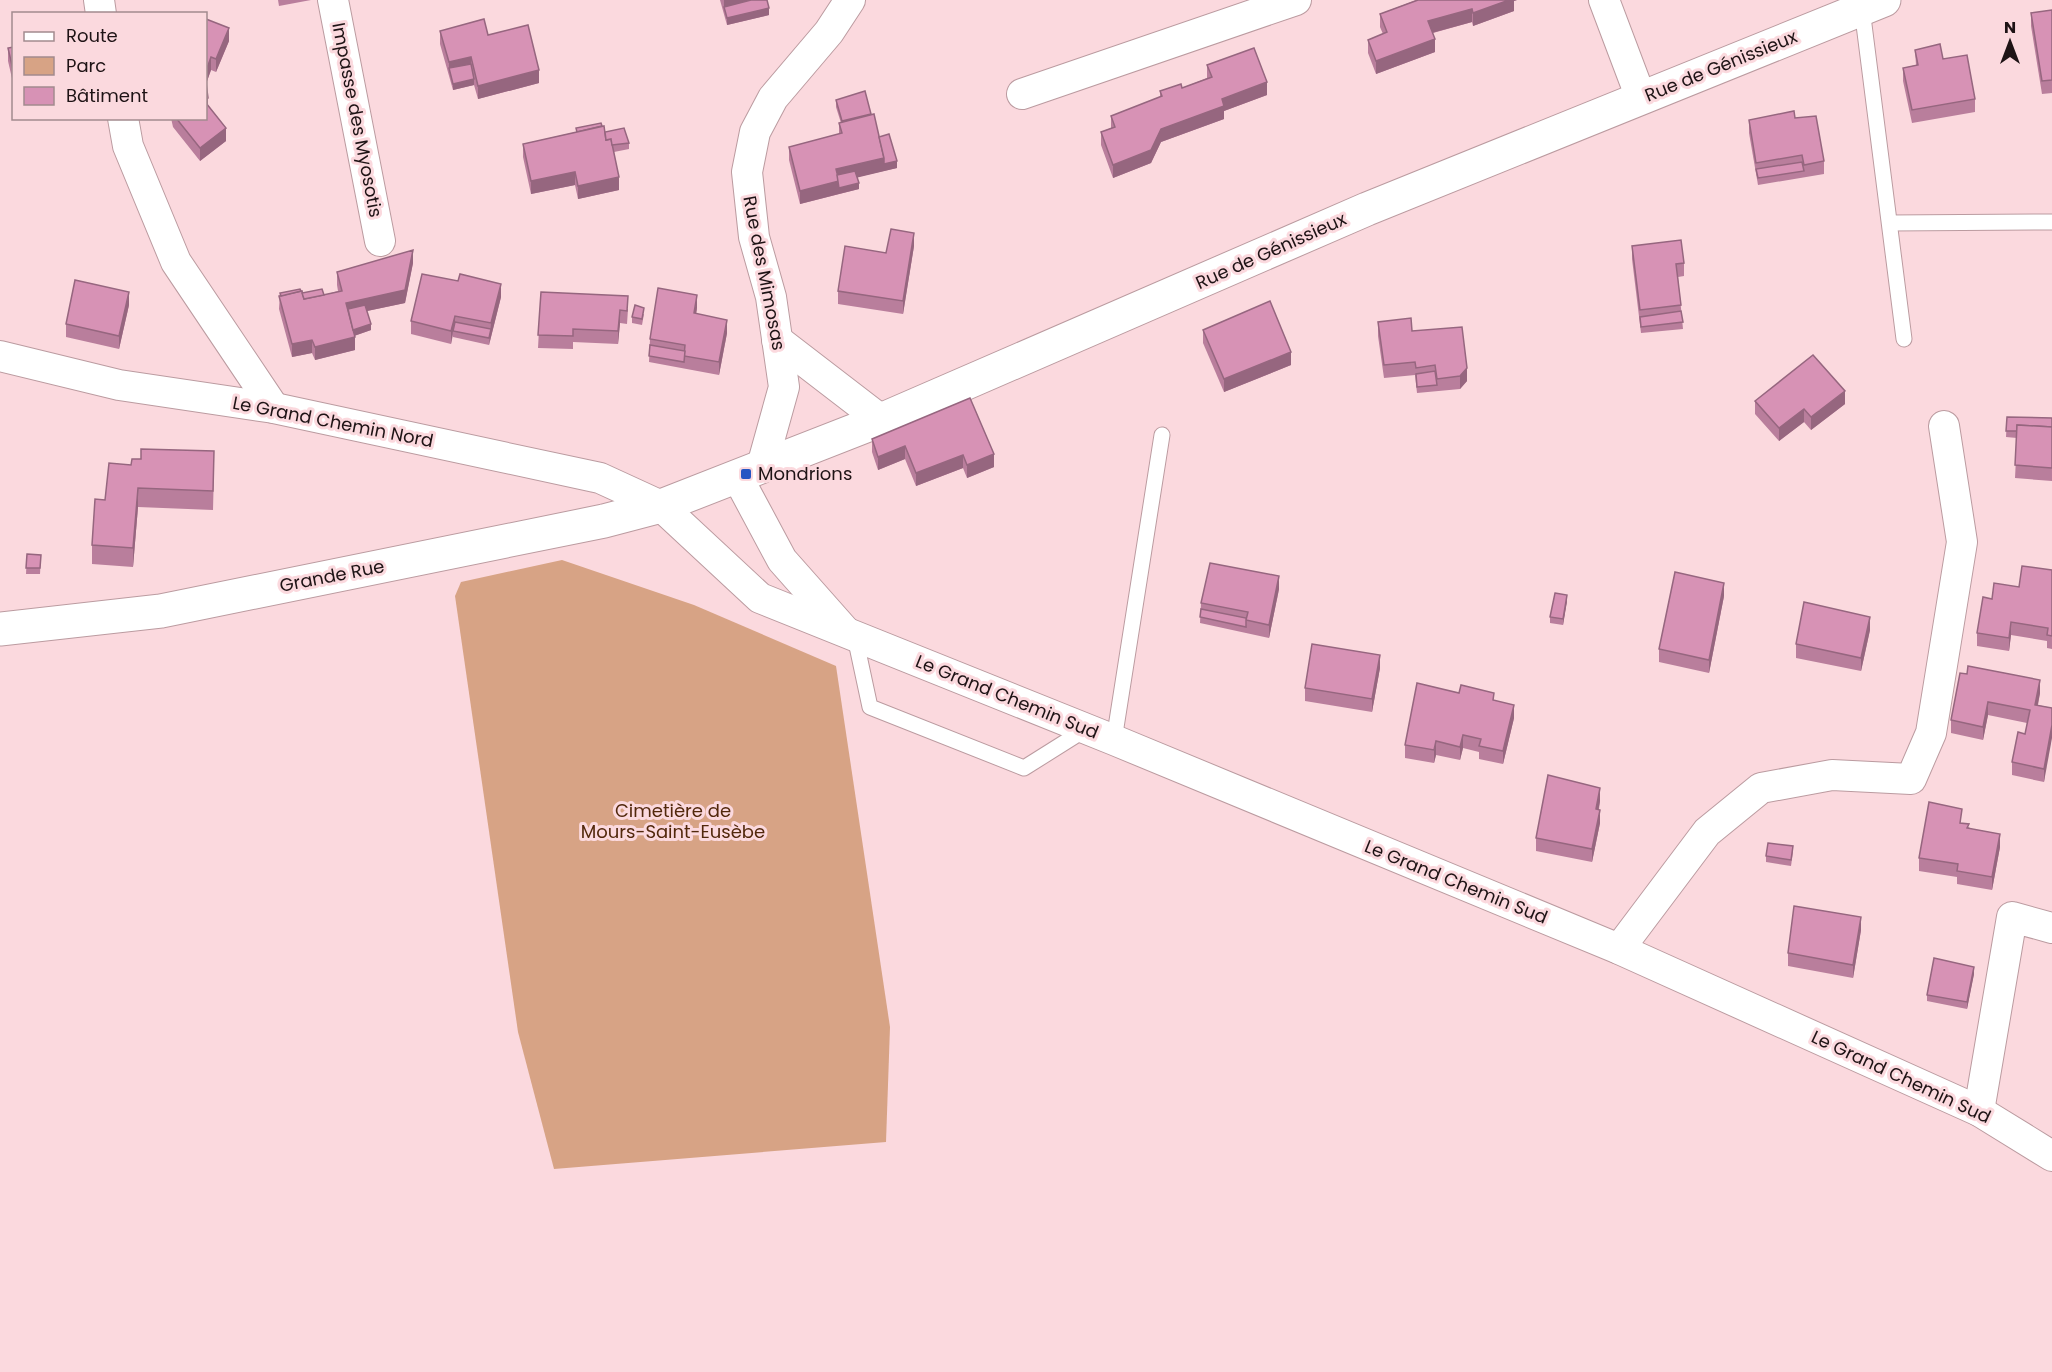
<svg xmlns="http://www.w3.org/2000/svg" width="2052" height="1372" viewBox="0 0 2052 1372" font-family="Poppins,sans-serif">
<rect width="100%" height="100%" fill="#fbd9de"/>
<!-- green -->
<polygon fill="#d7a385" points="562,560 694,605 836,666 890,1027 886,1142 554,1169 518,1032 455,596 461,582"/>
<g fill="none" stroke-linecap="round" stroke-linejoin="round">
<!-- lane casing -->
<g stroke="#bb9ba0" stroke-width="17">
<g id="lane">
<polyline points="1862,9 1904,339"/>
<polyline points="1890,223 2052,222"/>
<polyline points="855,637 870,707 1024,768 1086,729"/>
<polyline points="1114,740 1162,435"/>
</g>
</g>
<!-- street casing -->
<g stroke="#bb9ba0" stroke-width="32">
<g id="street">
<polyline points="99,0 101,14"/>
<polyline points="333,0 380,241"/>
<polyline points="1604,0 1641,98"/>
<polyline points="1022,94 1296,0"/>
<polyline points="123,118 128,146 176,262 274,408"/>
<polyline points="777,340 881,420"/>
<polyline points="0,356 119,385 274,408 600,478 661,506 760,598 1114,740 1619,949 1979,1111 2052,1156"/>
<polyline points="762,466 784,387 771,297 754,237 747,172 755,132 773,98 829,32 850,0"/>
<polyline points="737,476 782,560 844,630"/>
<polyline points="1619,949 1707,832 1761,788 1832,775 1911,779 1931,733 1962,542 1944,426"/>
<polyline points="1979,1111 2012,917 2052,928"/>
</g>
</g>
<!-- secondary casing -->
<g stroke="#bb9ba0" stroke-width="35">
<polyline id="secondary" points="0,629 161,611 604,521 661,506 881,420 1367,209 1884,0"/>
</g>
<!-- lane -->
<use href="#lane" stroke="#fff" stroke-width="15"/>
<!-- street -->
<use href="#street" stroke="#fff" stroke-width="30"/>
<!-- secondary -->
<use href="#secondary" stroke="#fff" stroke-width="33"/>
</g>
<!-- wall -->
<g fill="#b97e9c">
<polygon points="278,0 311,0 279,6"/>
<polygon points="720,0 767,0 769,15 727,25"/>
<polygon points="1416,0 1517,0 1514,1 1514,11 1473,26 1472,22 1433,33 1435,52 1376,74 1368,53 1368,40 1383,34 1380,27 1380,14"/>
<polygon points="2052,10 2052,93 2042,94 2031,26 2031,13"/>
<polygon points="206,19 229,41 216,72 211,70 206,84 208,107 226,141 200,161 173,127 171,118 206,118"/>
<polygon points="440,31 488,35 539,83 478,99 474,85 453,90 440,44"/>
<polygon points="14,47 14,87 8,61 8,48"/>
<polygon points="1915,50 1943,59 1975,99 1975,112 1912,123 1903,81 1903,68 1916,65"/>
<polygon points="1207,65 1267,95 1224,111 1224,119 1161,142 1151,163 1113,178 1101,145 1101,132 1111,128 1111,116 1160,97 1160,91 1182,88 1207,78"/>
<polygon points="836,100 871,115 879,137 897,168 857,177 859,189 800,204 789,160 789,147 839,134 839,123 841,123 836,107"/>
<polygon points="1749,120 1824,161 1824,174 1758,185 1749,133"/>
<polygon points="576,128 605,132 629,143 629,149 614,152 619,190 578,199 575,185 531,194 523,157 523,144 576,132"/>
<polygon points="914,246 903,314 838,304 838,291 886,253"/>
<polygon points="1632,246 1684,263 1684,276 1678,277 1683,329 1641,333 1632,259"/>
<polygon points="413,263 405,303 367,311 371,330 354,336 355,350 315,360 312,353 292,357 279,309 280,293 324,295 338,291 337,285 337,272"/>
<polygon points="541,292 628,309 627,324 620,323 618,344 573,342 573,349 538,348"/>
<polygon points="501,297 489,345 453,337 453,335 451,344 411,334 411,321"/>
<polygon points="129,305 119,349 66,337 66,324"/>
<polygon points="697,308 696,314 727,333 719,375 649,362 650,339"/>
<polygon points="644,314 642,325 632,323 632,317"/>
<polygon points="1378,322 1412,331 1467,381 1460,389 1417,393 1415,375 1384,378 1378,336"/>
<polygon points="1203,330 1291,365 1224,392 1203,343"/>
<polygon points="970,398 994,467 967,478 963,468 916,486 905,459 878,470 872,452 872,439"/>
<polygon points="1755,401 1845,404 1811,430 1804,422 1779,441 1755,414"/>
<polygon points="2007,417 2052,418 2052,481 2015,478 2017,438 2006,437"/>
<polygon points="131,465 214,470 213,510 138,507 133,567 92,564 92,545 105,500"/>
<polygon points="27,554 41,555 40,574 26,574"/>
<polygon points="2052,570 2052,649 2047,648 2047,641 2011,635 2009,651 1977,646 1977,633 1992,599"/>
<polygon points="1279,589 1269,638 1200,623 1201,603"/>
<polygon points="1724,596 1709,673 1659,662 1659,649"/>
<polygon points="1567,601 1563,625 1550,623 1550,617"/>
<polygon points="1870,630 1861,671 1796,658 1796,644"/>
<polygon points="1380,668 1372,712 1305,701 1305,688"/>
<polygon points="1960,673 2040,693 2038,705 2052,708 2044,782 2012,775 2012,762 2025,734 2027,723 1988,715 1983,740 1951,733 1951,720"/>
<polygon points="1459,693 1494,700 1514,718 1503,764 1479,759 1479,752 1463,748 1460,760 1436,755 1434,763 1405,758 1405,745"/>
<polygon points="1600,801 1599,809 1600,823 1592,862 1536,851 1536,838"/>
<polygon points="1962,823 2000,847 1992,890 1957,884 1957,877 1919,871 1919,858"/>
<polygon points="1793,852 1791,866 1766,862 1766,856"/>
<polygon points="1861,930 1853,978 1788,966 1788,953"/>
<polygon points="1974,974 1967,1009 1927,1001 1927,995"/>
</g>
<!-- shaded-wall -->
<g fill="#96667f">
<polygon points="724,0 766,0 724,7 724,14"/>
<polygon points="1509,0 1517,0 1514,1 1514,11 1473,26 1473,13"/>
<polygon points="769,8 769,15 727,25 727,18"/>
<polygon points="1472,9 1472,22 1428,34 1428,21"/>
<polygon points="229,28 229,41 216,72 216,59"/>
<polygon points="1435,39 1435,52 1376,74 1376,61"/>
<polygon points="211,57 211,70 206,84 206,71"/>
<polygon points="471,57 471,70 449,68 449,62"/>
<polygon points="539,70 539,83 478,99 478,86"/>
<polygon points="474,79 474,85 453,90 453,84"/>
<polygon points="1267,82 1267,95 1224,111 1224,119 1161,142 1151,163 1113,178 1113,165 1161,129 1222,99"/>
<polygon points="208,98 208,111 206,113 206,100"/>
<polygon points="871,114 871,120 842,127 842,121"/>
<polygon points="226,128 226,141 200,161 200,148"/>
<polygon points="884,158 897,161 897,168 839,182 839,194 800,204 800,191 836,169"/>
<polygon points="575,172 575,185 531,194 531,181"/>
<polygon points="619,177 619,190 578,199 578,186"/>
<polygon points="859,183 859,189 839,194 839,188"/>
<polygon points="914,233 914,246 903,314 903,301"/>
<polygon points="413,250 413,263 405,303 348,315 346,303"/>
<polygon points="501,284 501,297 489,345 491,323"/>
<polygon points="129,292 129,305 119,349 119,336"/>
<polygon points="697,295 697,308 694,326 694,313"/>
<polygon points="620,310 620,323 618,344 618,331"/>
<polygon points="455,316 455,329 453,331 451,344 451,331"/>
<polygon points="727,320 727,333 719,375 719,362"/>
<polygon points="371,324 371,330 351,337 351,330"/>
<polygon points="355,337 355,350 315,360 315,347"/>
<polygon points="312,340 312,353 292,357 292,344"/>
<polygon points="1291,352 1291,365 1224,392 1224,379"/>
<polygon points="1467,368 1467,381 1460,389 1460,376"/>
<polygon points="1845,391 1845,404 1811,430 1811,417"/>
<polygon points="1804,409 1804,422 1779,441 1779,428"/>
<polygon points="905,446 905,459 878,470 878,457"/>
<polygon points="994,454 994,467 967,478 967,465"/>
<polygon points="963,455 963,468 916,486 916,473"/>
<polygon points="138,488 138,507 133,567 133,548"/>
<polygon points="1279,576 1279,589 1269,638 1269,625"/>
<polygon points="1724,583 1724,596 1709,673 1709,660"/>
<polygon points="1567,595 1567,601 1563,625 1563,619"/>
<polygon points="1870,617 1870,630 1861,671 1861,658"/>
<polygon points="2011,622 2011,635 2009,651 2009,638"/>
<polygon points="1380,655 1380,668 1372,712 1372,699"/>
<polygon points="2040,680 2040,693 2035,718 2035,705"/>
<polygon points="1988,702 1988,715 1983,740 1983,727"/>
<polygon points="1514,705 1514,718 1503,764 1503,751"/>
<polygon points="2052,725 2052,738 2044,782 2044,769"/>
<polygon points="1463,735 1463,748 1460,760 1460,747"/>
<polygon points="1436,741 1436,755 1434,763 1434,750"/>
<polygon points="1600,788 1600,801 1596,822 1596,809"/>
<polygon points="1600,810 1600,823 1592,862 1592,849"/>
<polygon points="2000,834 2000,847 1992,890 1992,877"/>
<polygon points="1861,917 1861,930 1853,978 1853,965"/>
<polygon points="1974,967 1974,974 1967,1009 1967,1002"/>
</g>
<!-- building -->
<g fill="#d792b5" stroke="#96667f" stroke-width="1.5">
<polygon points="751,0 767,0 769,8 727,18 724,7"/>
<polygon points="1418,0 1509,0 1473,13 1472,9 1428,21 1435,39 1376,61 1368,40 1387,32 1380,14"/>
<polygon points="2052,10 2052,80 2042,81 2031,13"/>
<polygon points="206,19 229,28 216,59 211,57 206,71"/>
<polygon points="484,19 488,35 528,25 539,70 478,86 471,57 449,62 440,31"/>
<polygon points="1940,44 1943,59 1967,55 1975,99 1912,110 1903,68 1918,65 1915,50"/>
<polygon points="14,47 14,74 8,48"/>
<polygon points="1254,48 1267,82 1222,99 1224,106 1161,129 1151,150 1113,165 1101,132 1115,127 1111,116 1162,96 1160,91 1181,84 1182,88 1212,77 1207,65"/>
<polygon points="471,64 474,79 453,84 449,68"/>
<polygon points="206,83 208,98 206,100"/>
<polygon points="865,91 871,114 842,121 836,100"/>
<polygon points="206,103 226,128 200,148 176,118 206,118"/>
<polygon points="1794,111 1795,118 1816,116 1824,161 1804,165 1802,155 1756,163 1749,120"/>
<polygon points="874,114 884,158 836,169 839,181 800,191 789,147 842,133 839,123"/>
<polygon points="601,123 602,126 577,132 576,128"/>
<polygon points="604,126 606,140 611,139 619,177 578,186 575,172 531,181 523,144"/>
<polygon points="624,128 629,143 612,145 611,139 606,140 605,132"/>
<polygon points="889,134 897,161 884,164 884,158 879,137"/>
<polygon points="1802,162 1804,171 1758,178 1756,169"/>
<polygon points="855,171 859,183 839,188 837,175"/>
<polygon points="891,229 914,233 903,301 838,291 845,246 886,253"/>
<polygon points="1681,240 1684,263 1676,264 1681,305 1640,310 1632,246"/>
<polygon points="413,250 405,290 346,303 355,337 315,347 312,340 292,344 279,296 302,291 304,299 342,291 337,272"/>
<polygon points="422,274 458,281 460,274 501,284 491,323 455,316 451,331 411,321"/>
<polygon points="75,280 129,292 119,336 66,324"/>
<polygon points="658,288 697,295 694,313 727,320 719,362 684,356 685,345 650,339"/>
<polygon points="300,289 301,291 281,296 280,293"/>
<polygon points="322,289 324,295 304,299 302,293"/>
<polygon points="541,292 628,296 627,311 620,310 618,331 573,329 573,336 538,335"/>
<polygon points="1270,301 1291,352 1224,379 1203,330"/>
<polygon points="365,305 371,324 353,330 348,309"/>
<polygon points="635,305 644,308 642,319 632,317"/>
<polygon points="1681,311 1683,322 1641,327 1640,317"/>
<polygon points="1411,318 1412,331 1462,327 1467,368 1460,376 1437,379 1435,365 1416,368 1415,362 1384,365 1378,322"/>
<polygon points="455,322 491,329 489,338 453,331"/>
<polygon points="650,345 685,351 684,362 649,356"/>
<polygon points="1813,355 1845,391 1811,417 1804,409 1779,428 1755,401"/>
<polygon points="1435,371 1437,385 1417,387 1416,374"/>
<polygon points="970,398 994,454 967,465 963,455 916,473 905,446 878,457 872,439"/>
<polygon points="2007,417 2052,418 2052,427 2017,425 2017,431 2006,431"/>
<polygon points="2017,425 2052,427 2052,468 2015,465"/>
<polygon points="141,449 214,451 213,491 138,488 133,548 92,545 95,499 105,500 109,463 131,465 132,459 141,459"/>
<polygon points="27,554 41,555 40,568 26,568"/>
<polygon points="1210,563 1279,576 1269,625 1246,620 1248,612 1201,603"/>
<polygon points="2022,566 2052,570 2052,636 2047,635 2048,628 2011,622 2009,638 1977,633 1983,597 1992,599 1994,583 2019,587"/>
<polygon points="1675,572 1724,583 1709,660 1659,649"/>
<polygon points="1555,593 1567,595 1563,619 1550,617"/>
<polygon points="1804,602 1870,617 1861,658 1796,644"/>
<polygon points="1201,609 1246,618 1246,627 1200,617"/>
<polygon points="1312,644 1380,655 1372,699 1305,688"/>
<polygon points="1968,666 2040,680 2035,705 2052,708 2052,725 2044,769 2012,762 2018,732 2025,734 2030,710 1988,702 1983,727 1951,720 1960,673 1967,674"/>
<polygon points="1417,683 1459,693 1461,685 1494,693 1493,700 1514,705 1503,751 1479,746 1481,739 1463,735 1460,747 1436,741 1434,750 1405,745"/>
<polygon points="1548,775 1600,788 1596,809 1600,810 1592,849 1536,838"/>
<polygon points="1929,802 1962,809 1960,823 1969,824 1967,828 2000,834 1992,877 1957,871 1958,864 1919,858"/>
<polygon points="1768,843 1793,846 1791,860 1766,856"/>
<polygon points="1794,906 1861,917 1853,965 1788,953"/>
<polygon points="1934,958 1974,967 1967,1002 1927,995"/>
</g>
<!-- markers -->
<rect fill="#2655c3" stroke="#fbd9de" stroke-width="2" x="740" y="468" width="12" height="12" rx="3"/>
<g text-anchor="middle" stroke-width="6" stroke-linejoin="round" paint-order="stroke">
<!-- street labels -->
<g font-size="18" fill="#1e1315" stroke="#fbd9de">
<text transform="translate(1721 66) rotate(-22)" y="6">Rue de Génissieux</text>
<text transform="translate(357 120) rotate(79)" y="6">Impasse des Myosotis</text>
<text transform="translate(1271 251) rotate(-24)" y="6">Rue de Génissieux</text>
<text transform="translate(764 273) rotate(79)" y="6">Rue des Mimosas</text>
<text transform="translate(333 422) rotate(11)" y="6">Le Grand Chemin Nord</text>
<text transform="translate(332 576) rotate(-11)" y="6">Grande Rue</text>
<text transform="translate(1007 697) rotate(22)" y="6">Le Grand Chemin Sud</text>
<text transform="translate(1456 882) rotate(22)" y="6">Le Grand Chemin Sud</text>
<text transform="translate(1901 1077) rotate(25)" y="6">Le Grand Chemin Sud</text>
</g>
<!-- poi labels -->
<g font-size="18" fill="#1e1315" stroke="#fbd9de" text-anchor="start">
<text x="758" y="480">Mondrions</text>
</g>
<!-- park labels -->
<g font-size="18" fill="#52280c" stroke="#fbd9de">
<text x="673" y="817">Cimetière de<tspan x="673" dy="21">Mours-Saint-Eusèbe</tspan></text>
</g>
</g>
<!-- legend -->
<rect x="12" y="12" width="195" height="108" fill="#fbd9de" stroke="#a38a8e" stroke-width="1.5"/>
<rect x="24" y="32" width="30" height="9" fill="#ffffff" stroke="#a38a8e" stroke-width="1.5"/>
<text x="66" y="42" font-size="18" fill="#1e1315">Route</text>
<rect x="24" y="57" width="30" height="18" fill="#d7a385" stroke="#a38a8e" stroke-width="1.5"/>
<text x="66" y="72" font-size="18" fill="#1e1315">Parc</text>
<rect x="24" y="87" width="30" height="18" fill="#d792b5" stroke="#a38a8e" stroke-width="1.5"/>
<text x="66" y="102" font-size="18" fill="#1e1315">Bâtiment</text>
<!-- north arrow -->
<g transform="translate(2010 42)" stroke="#fbd9de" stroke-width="4.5" paint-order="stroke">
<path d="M0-4.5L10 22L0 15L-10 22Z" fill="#1e1315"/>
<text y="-9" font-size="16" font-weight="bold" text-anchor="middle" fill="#1e1315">N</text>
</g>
</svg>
